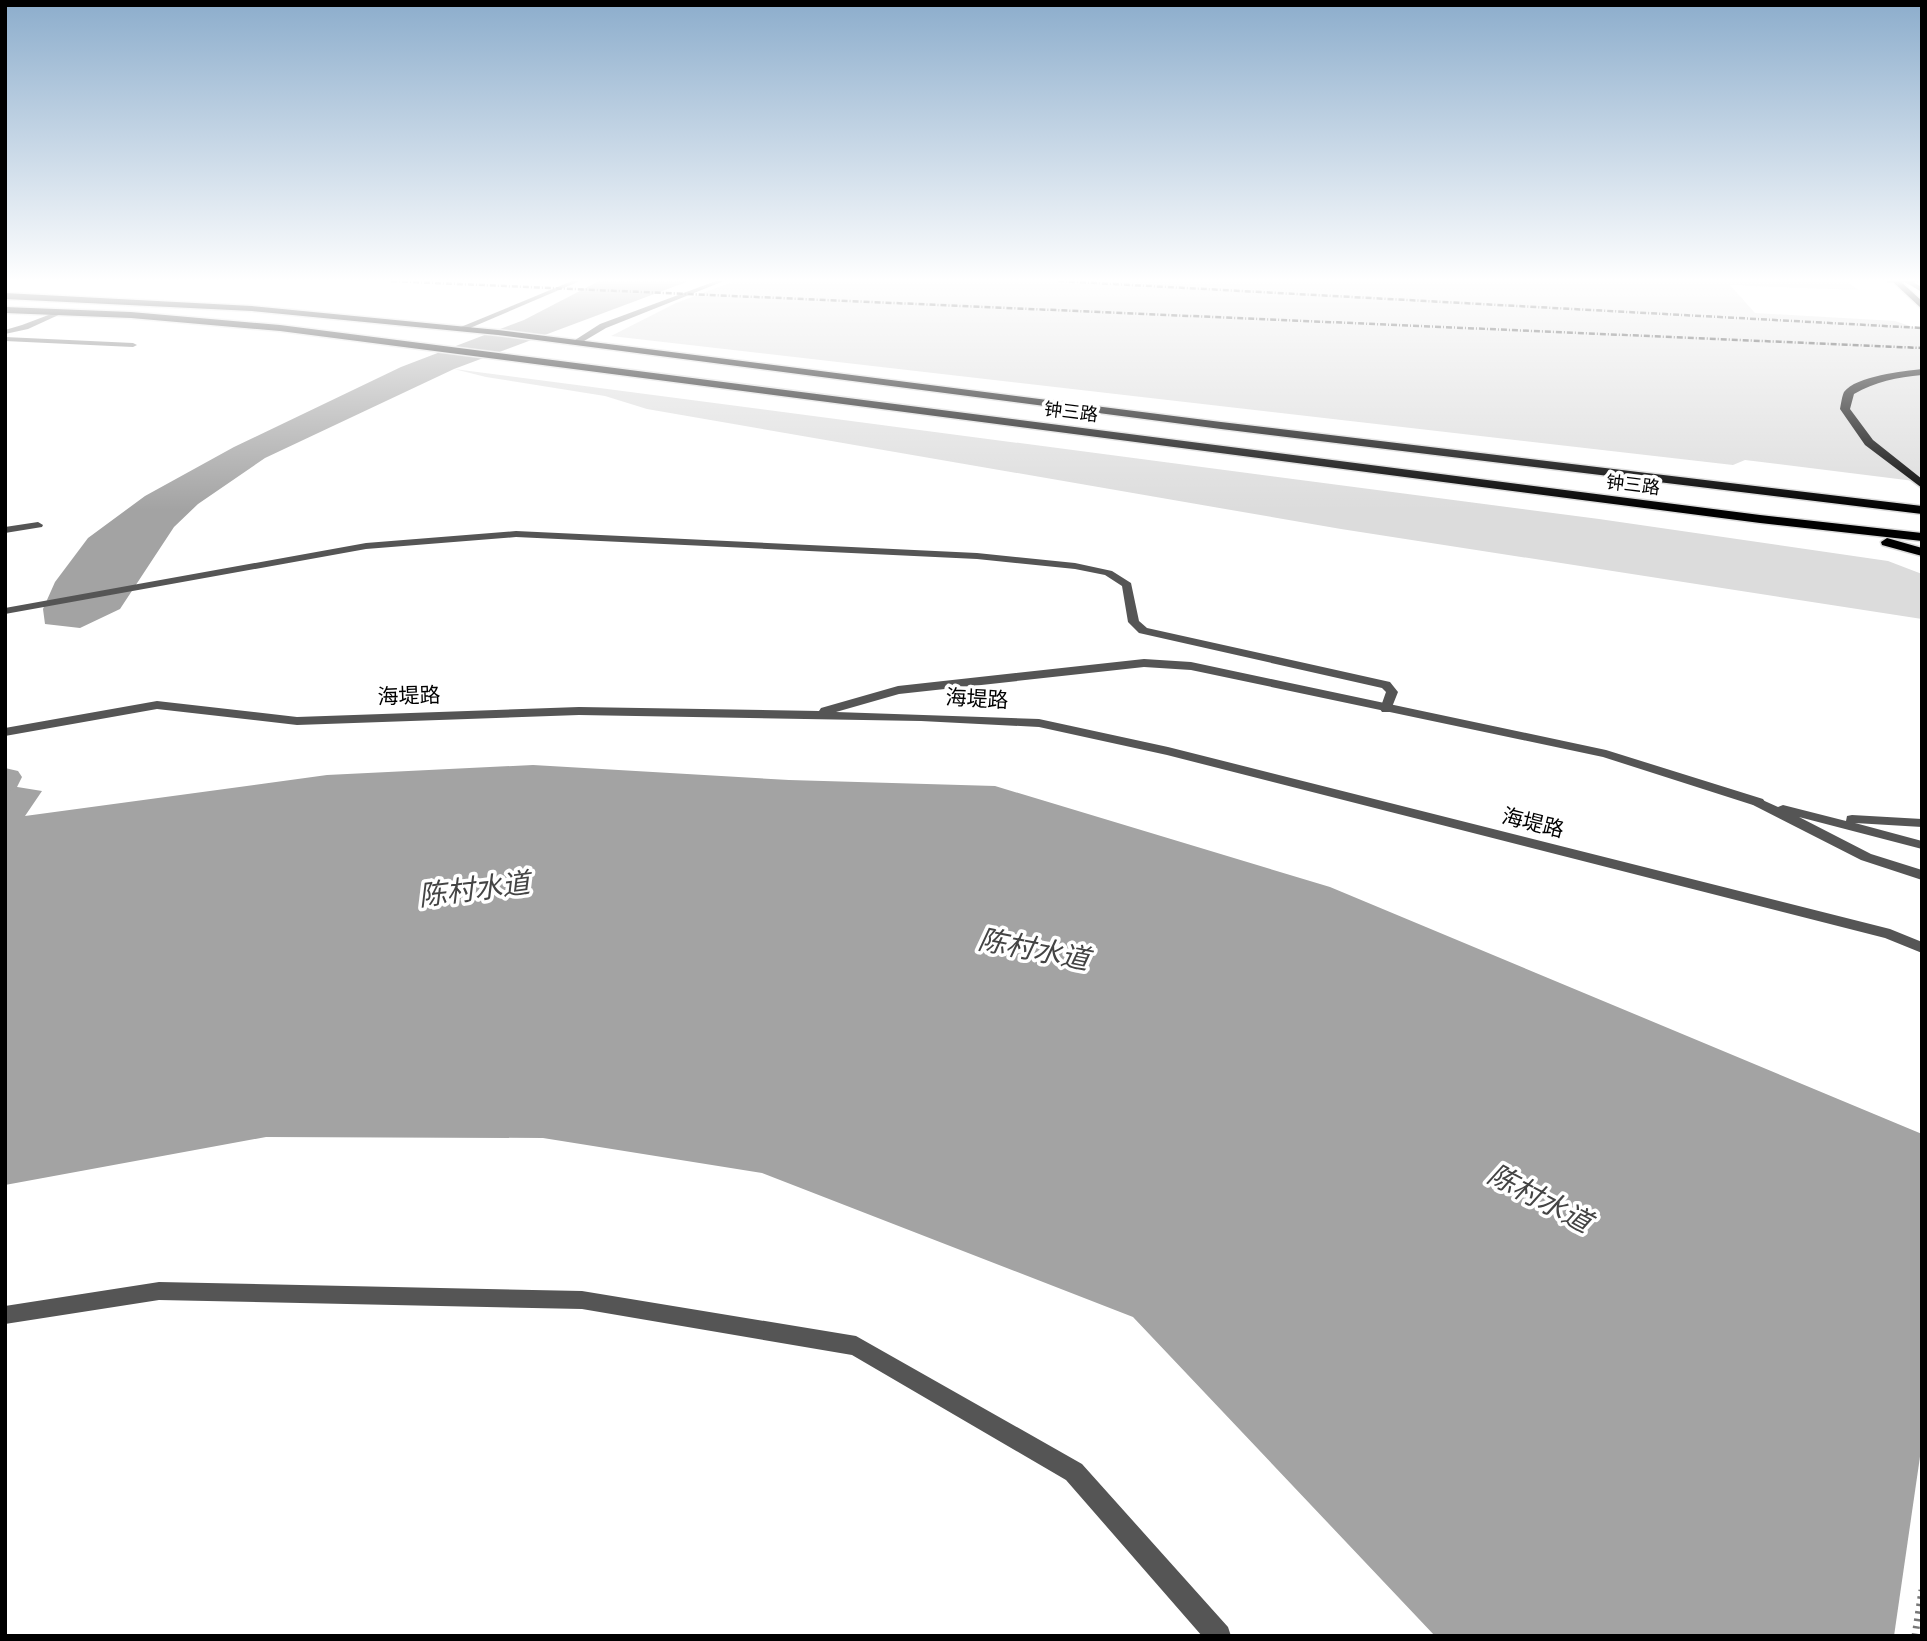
<svg xmlns="http://www.w3.org/2000/svg" width="1927" height="1641" viewBox="0 0 1927 1641" font-family="'DejaVu Sans','Noto Sans SC',sans-serif">
<rect width="100%" height="100%" fill="#fff"/>
<!-- green -->
<g fill="#dcdcdc">
<polygon points="735,281 1847,281 1858,290 1730,285 1755,313 1895,321 1922,330 1922,482 1745,460 1733,465 611,336 676,303"/>
<polygon points="454,369 1599,519 1888,561 1922,574 1922,619 1341,529 647,409 605,396 486,377"/>
</g>
<!-- water -->
<g fill="#a3a3a3">
<polygon points="599,281 689,281 454,369 265,458 198,504 174,527 120,609 80,628 45,624 43,609 55,582 88,538 145,496 234,447 401,367 524,320"/>
<polygon points="533,765 789,780 995,786 1330,887 1922,1134 1922,1636 1435,1636 1133,1317 762,1173 543,1138 266,1137 5,1185 5,785 42,791 25,816 327,775"/>
</g>
<!-- pier -->
<polygon fill="#fff" points="1922,1443 1922,1636 1894,1636"/>
<g fill="none" stroke-linecap="round" stroke-linejoin="round">
<!-- canal -->
<polygon fill="#a3a3a3" fill-rule="evenodd" points="5,768 18,771 22,777 16,789 5,792"/>
<!-- primary casing -->
<g stroke="#dbdbdb" stroke-width="3">
<g id="primary">
<polygon points="1892,281 1900,281 1922,301 1922,309"/>
<polygon points="5,293 252,306 498,330 1221,422 1922,506 1922,514 1221,429 498,335 252,311 5,299"/>
<polygon points="5,307 131,312 280,325 1760,515 1922,533 1922,541 1760,523 280,331 131,318 5,313"/>
<path d="M1922,369V375C1897,377 1875,382 1854,394L1850,409L1873,440L1922,479V488L1865,445L1840,409C1841,404 1842,396 1844,392C1856,376 1904,371 1922,369Z"/>
<polygon points="1887,538 1922,548 1922,556 1882,545 1881,542"/>
</g>
</g>
<!-- path -->
<polyline stroke="#777" stroke-width="7" stroke-dasharray="2.5 5" stroke-linecap="butt" points="1915,1636 1922,1590"/>
<!-- service -->
<g fill="#555" fill-rule="evenodd">
<polygon points="59,311 65,312 28,329 5,334 5,330 22,325"/>
<polygon points="5,337 133,343 137,345 133,347 5,341"/>
<polygon points="38,522 43,525 42,527 5,533 5,527"/>
<polygon points="516,531 977,553 1075,563 1112,571 1131,583 1139,621 1147,628 1390,682 1398,692 1390,712 1382,712 1380,709 1386,692 1382,688 1139,633 1128,622 1122,586 1105,575 1075,569 977,559 516,537 366,549 5,614 5,608 366,543"/>
</g>
<!-- minor -->
<g fill="#555" fill-rule="evenodd">
<polygon points="572,281 580,281 463,331 456,329"/>
<polygon points="716,281 724,281 606,328 579,344 572,342 600,324"/>
<polygon points="1144,659 1191,662 1606,750 1763,799 1765,802 1763,805 1753,805 1603,757 1191,670 1144,667 899,694 836,712 1039,719 1168,747 1890,929 1922,942 1922,953 1885,938 1167,755 1039,727 921,721 579,715 297,725 157,709 5,736 5,728 157,701 297,717 579,707 819,711 821,708 898,686"/>
<polygon points="159,1282 582,1291 856,1336 1082,1464 1228,1627 1231,1636 1202,1636 1066,1480 852,1355 582,1309 159,1300 5,1324 5,1306"/>
</g>
<!-- tertiary -->
<g fill="#555" fill-rule="evenodd">
<polygon points="1903,281 1910,281 1922,287 1922,292"/>
<polygon points="1758,798 1778,807 1783,805 1846,821 1847,816 1852,815 1922,819 1922,827 1855,823 1922,841 1922,849 1799,817 1871,854 1922,870 1922,880 1861,860 1753,805 1751,802 1753,799"/>
</g>
<!-- primary -->
<use href="#primary" fill="#000" fill-rule="evenodd"/>
<!-- rail -->
<g stroke="#000" stroke-width="2.5" stroke-dasharray="6 2 1 2" stroke-linecap="butt">
<polyline points="391,281 1922,348"/>
<polyline points="1058,281 1922,328"/>
<polyline points="1887,281 1922,281"/>
</g>
</g>
<!-- sky -->
<linearGradient id="sky" x2="0" y2="1"><stop stop-color="#8cadcc"/><stop offset="0.55" stop-color="#fff"/><stop offset="1" stop-color="#fff" stop-opacity="0"/></linearGradient>
<rect width="1927" height="510" fill="url(#sky)"/>
<g text-anchor="middle" stroke-width="7" stroke-linejoin="round" paint-order="stroke">
<!-- far-street labels -->
<g font-size="18" fill="#000" stroke="#fff">
<text transform="translate(1071 412) rotate(7)" y="6">钟三路</text>
<text transform="translate(1633 485) rotate(7)" y="6">钟三路</text>
</g>
<!-- street labels -->
<g font-size="21" fill="#000" stroke="#fff">
<text transform="translate(409 696) rotate(-2)" y="7">海堤路</text>
<text transform="translate(977 699) rotate(3)" y="7">海堤路</text>
<text transform="translate(1533 823) rotate(14)" y="7">海堤路</text>
</g>
<!-- near-water labels -->
<g font-size="28" font-style="italic" fill="#444" stroke="#fff">
<text transform="translate(474 889) rotate(-7)" y="10">陈村水道</text>
<text transform="translate(1034 949) rotate(11)" y="10">陈村水道</text>
<text transform="translate(1540 1198) rotate(28)" y="10">陈村水道</text>
</g>
</g>
<!-- border -->
<rect width="1927" height="1641" fill="none" stroke="#000000" stroke-width="14"/>
</svg>
